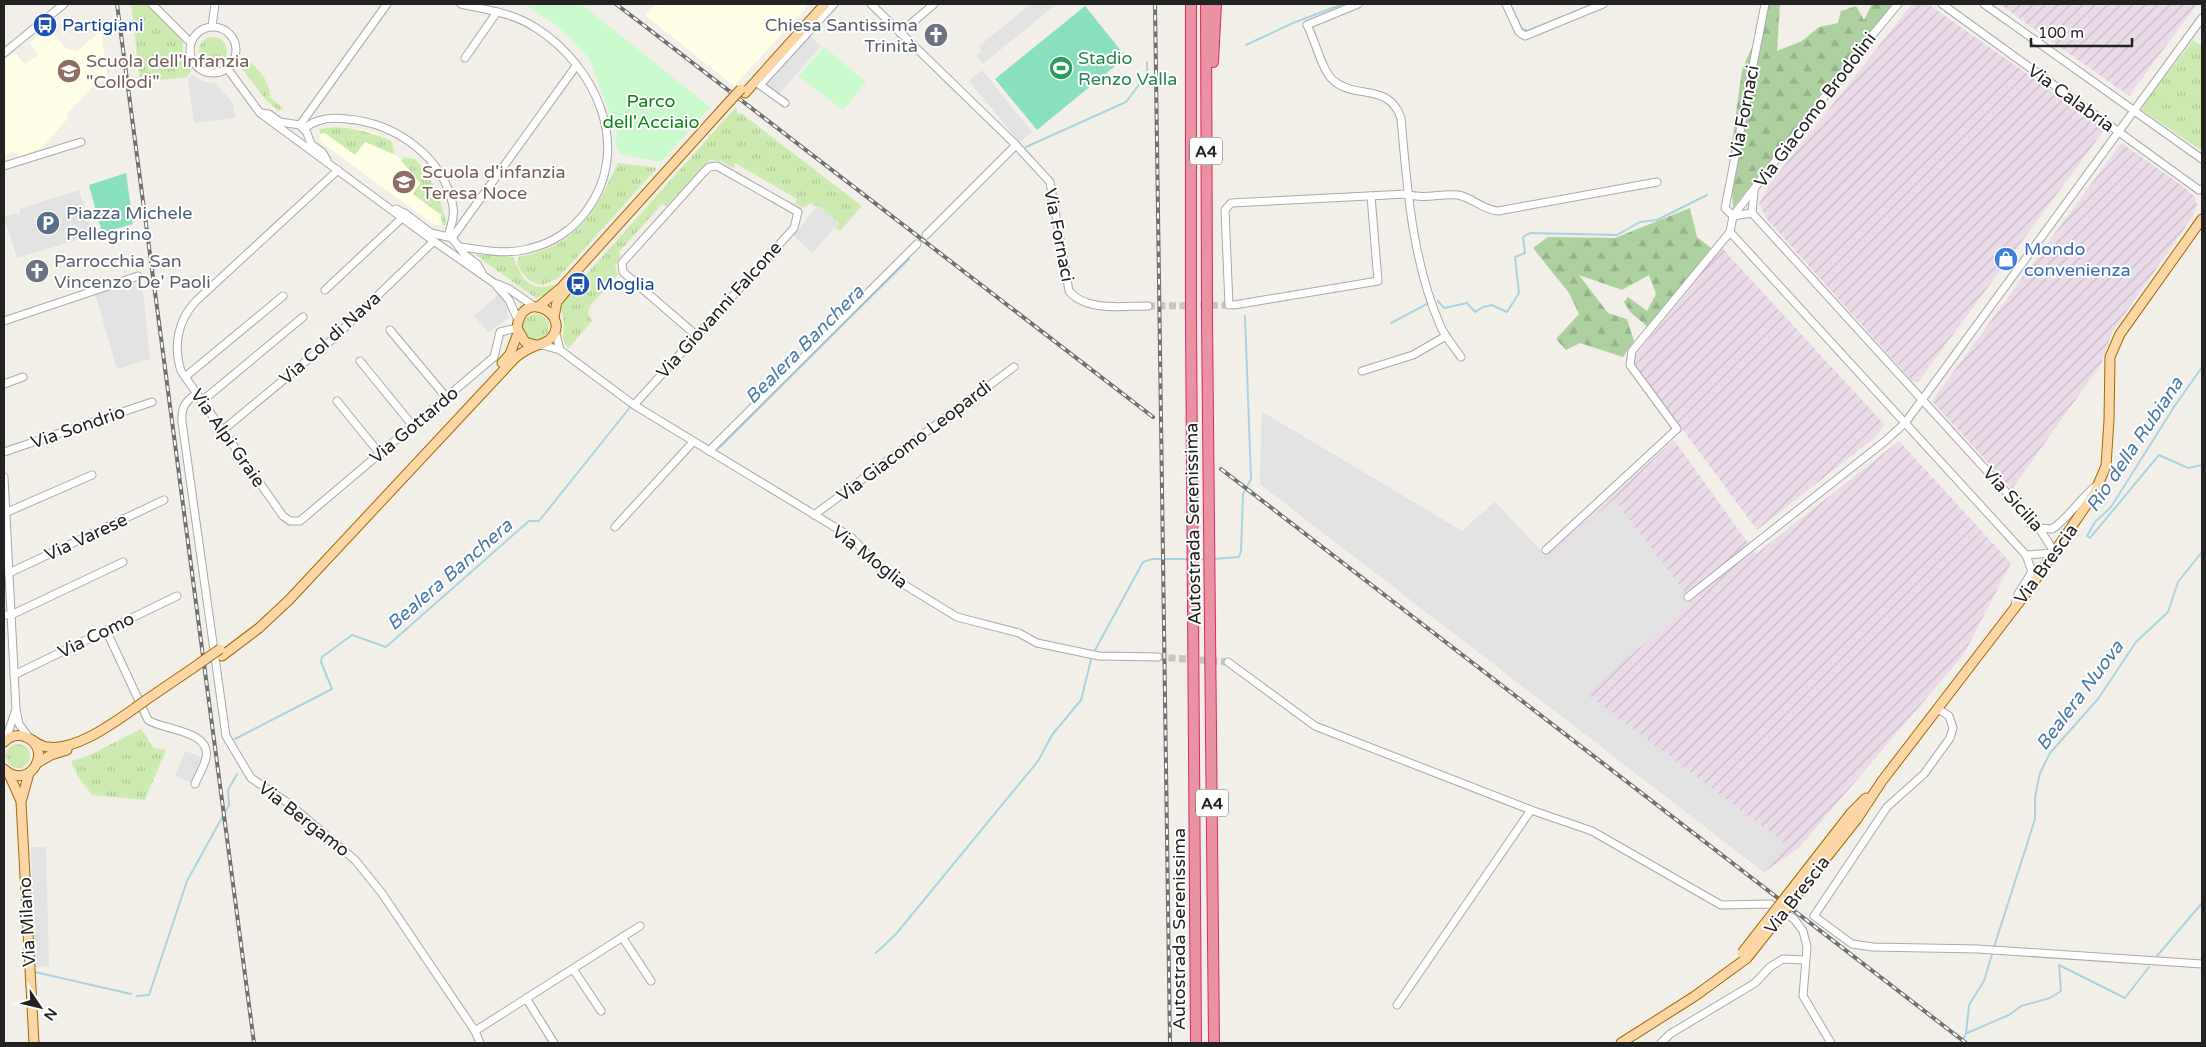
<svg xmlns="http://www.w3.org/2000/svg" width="2206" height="1047" viewBox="0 0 2206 1047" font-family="'Varela Round',sans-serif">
<defs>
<pattern id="industrial-furrows" width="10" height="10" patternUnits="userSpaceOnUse" patternTransform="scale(1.25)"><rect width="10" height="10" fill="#ebdbe8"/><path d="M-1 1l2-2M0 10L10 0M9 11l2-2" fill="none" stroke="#c9bcc7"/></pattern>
<pattern id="grass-tufts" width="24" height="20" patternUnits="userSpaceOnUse" patternTransform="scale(1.25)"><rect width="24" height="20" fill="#cdebb0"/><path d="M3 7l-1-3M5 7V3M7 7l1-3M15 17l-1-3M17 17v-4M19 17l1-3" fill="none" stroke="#b0c997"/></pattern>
<pattern id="forest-firs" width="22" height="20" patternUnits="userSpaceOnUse" patternTransform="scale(1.25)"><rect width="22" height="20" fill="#add19e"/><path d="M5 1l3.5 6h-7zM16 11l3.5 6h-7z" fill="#95b388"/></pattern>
</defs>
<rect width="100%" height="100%" fill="#f2efe9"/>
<!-- industrial -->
<g fill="url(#industrial-furrows)">
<polygon points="1912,4 1928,4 2105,129 1918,382 1913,382 1766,218 1759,204 1768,186"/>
<polygon points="1999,4 2197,4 2129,96"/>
<polygon points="2121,143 2181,185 2195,197 2197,205 2193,216 2112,332 2101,364 2012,489 1932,401"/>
<polygon points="1722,248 1885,425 1873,439 1757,530 1634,364 1635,356"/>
<polygon points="1262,412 1462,531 1495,502 1541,551 1548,554 1674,440 1756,554 1899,441 2011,563 1964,654 1798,849 1764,872 1260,484"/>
</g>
<!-- education -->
<g fill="#ffffe5">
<polygon points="657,4 809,4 734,86 645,15"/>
<polygon points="48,27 65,48 77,51 101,31 108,79 98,81 67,114 67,119 42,148 19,156 14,152 6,154 4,161 4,60 15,52 25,65 38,55 30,43"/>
<polygon points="334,127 362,129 376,133 391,141 395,151 393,154 401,159 403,157 415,159 436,188 447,225 434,225 321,142 319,129"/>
</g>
<!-- grass -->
<g fill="url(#grass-tufts)">
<polygon points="131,4 148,4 183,42 183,55 191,71 187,77 140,82"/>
<circle cx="213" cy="51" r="14"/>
<polygon points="2193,40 2202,46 2202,151 2142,110 2144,104"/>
<path d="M246,59C258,68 271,82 270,97L284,109L279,111L267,101L243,70Z"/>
<polygon points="736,107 738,114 741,113 862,206 840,231 835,228 839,223 818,205 815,206 811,203 802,208 795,203 797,199 735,163 733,168 720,161 710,160 666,206 662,204 619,252 621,255 615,266 618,275 591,305 588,313 592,321 568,349 563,339 564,322 561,309 566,297"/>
<path d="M334,127C355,128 372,132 391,141L395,151L393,154L365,142L355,155L325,133L320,134L319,129Z"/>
<path d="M403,157L415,159C434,179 441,199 447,225H442L441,215L413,194L420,183L401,160Z"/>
<path d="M618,163L657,168L558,278L543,285C529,283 519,273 517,260L519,257C529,254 540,252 549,248C587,231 601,198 618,163Z"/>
<path d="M474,254L513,257C520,270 522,286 541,287C546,288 551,284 556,285L548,294L536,298Z"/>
<circle cx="536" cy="327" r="13"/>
<polygon points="141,729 154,748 166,750 145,800 92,795 77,775 71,761 90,755"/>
<circle cx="18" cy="756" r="12"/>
</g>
<!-- forest -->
<g fill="url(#forest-firs)">
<polygon points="1768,4 1780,4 1777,51 1802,41 1819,27 1838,23 1841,11 1856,6 1864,20 1872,4 1893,4 1733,208 1730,157 1742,70 1766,14"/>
<polygon points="1690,208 1697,237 1711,248 1648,327 1630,312 1624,302 1628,297 1647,311 1656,294 1649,275 1622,290 1579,275 1608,313 1627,319 1634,341 1623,357 1580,343 1566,350 1556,339 1579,314 1569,293 1533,248 1548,237 1615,238"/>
</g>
<!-- park -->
<g fill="#c8facc">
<polygon points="524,4 581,4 710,107 661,162 620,154 616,144 617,133 589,58 558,26"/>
<polygon points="824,47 866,82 843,110 798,76"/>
</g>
<!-- pitch -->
<g fill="#88e0be">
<polygon points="1085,6 1126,57 1037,130 995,79"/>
<polygon points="126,173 133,224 102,233 89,185"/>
</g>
<!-- parking -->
<g fill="#e2e2e2">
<polygon points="1031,4 1050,4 1053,7 983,64 976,56 982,51 979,46"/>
<polygon points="807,34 821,46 778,95 765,83"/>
<polygon points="982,70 1032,132 1019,142 969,81"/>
<polygon points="192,75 205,82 215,83 233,103 235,118 194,123 188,80"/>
<polygon points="79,190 92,229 96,229 97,234 17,258 4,217 17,213 18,216 20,214 19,209"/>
<polygon points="818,205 839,223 812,253 794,236"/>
<polygon points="138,276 143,292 150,359 117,369 94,290"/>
<polygon points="499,294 507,305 508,319 488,332 474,316"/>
<polygon points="1262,412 1462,531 1495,502 1541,551 1551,556 1614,499 1693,603 1586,693 1786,844 1764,872 1260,484"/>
<polygon points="185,751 201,757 192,783 175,776"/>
<polygon points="31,847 46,847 49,966 34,968"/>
</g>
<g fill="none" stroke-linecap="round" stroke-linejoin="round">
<!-- stream -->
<g stroke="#aad3df" stroke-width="2">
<polyline points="1510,4 1522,29 1528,31 1594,4"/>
<polyline points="1246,45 1293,23 1343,4"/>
<polyline points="1026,147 1126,102 1147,74 1147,62"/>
<polyline points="1438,301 1444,308 1467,303 1475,312 1483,307 1492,305 1507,312 1519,293 1515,257 1525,253 1523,237 1530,233 1617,235 1640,222 1657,220 1707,195"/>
<polyline points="1391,323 1427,304"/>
<polyline points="2202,367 2174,407 2111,507 2095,522 2087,536 2090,538 2159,455 2188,468 2202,465"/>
<polyline points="719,448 909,259"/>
<polyline points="1195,559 1205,559"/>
<polyline points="1213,559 1239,557 1241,551 1243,494 1251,479 1245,316"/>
<polyline points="1094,652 1143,562 1152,559 1188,559"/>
<polyline points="235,739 332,689 321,662 322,657 352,635 386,647 529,521 539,521 631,406"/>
<polyline points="1994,947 2035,819 2035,797 2040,773 2050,753 2098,699 2136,642 2168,612 2178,582 2202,552"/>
<polyline points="876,953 896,934 1038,761 1052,735 1081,700 1092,656"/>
<polyline points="2157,956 2202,903"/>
<polyline points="35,972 131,994"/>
<polyline points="137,996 149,995 187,881 229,805 228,790 237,774"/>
<polyline points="1967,1033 2009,1015 2021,1006 2050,998 2061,991 2059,965 2125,998 2149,967"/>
<polyline points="1961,1043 1966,1034 1969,1005 1984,981 1993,951"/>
</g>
<!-- minor-tunnel -->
<g stroke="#c8c6c1" stroke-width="7" stroke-dasharray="7 3.5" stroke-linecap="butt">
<polyline points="1148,306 1233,305"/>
<polyline points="1158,657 1228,662"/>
</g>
<!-- minor casing -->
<g stroke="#a9a9a9" stroke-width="9">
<g id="minor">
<polyline points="152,4 191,43"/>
<path d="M871,4L1016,145L1050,182L1069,291C1086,312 1124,306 1148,306"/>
<path d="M1358,4L1307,25C1315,39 1322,72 1334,81C1357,100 1388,82 1401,118C1407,187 1412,260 1440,325C1445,337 1454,347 1461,357"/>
<polyline points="1506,4 1519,32 1525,36 1603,4"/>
<polyline points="1942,4 2199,190 2202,189"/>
<polyline points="1984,4 2202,159"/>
<polyline points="212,26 215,4"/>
<circle cx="213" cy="50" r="23"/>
<polyline points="900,33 934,4"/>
<polyline points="4,53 64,4"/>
<polyline points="465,58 497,12"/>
<polyline points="227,68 260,113 428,237 494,283 509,300 518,320"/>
<polyline points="785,103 760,85 834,4"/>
<polyline points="260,113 269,114 280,122 300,125 307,133 311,144 322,152 327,160"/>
<polyline points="300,125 387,4"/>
<path d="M304,129C316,118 331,117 347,119C395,123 443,156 453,206C455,216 451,226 448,236"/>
<polyline points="4,166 81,142"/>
<path d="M338,170L196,301C178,320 173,345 181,371L283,516L290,521H300L494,357L500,332L517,328"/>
<polyline points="396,209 406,214 431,233 452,238 465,255 477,264 482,273"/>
<polyline points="1752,213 2039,528 2055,553 2026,555"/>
<polyline points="1752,213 1754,191"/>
<polyline points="1733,216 1725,208 1765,4"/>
<polyline points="1733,216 1752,213"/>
<polyline points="1730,232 2026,555 2032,572 2018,594 2015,605"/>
<polyline points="926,235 1016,145"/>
<polyline points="452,238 576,66"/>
<path d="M461,247C483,250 506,255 528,249C551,244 573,230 587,210C633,148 596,66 536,28C514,13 487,10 461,4"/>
<polyline points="497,284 509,289 535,307"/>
<polyline points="325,290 402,218"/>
<path d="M1229,305L1225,210L1231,203L1407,194C1424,200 1441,193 1458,195C1473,198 1483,210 1498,211L1657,182"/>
<polyline points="1234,305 1378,281 1371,196"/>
<polyline points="4,321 138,276"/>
<polyline points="390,330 446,397"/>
<polyline points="555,330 560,350"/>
<polyline points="542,345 560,350 634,405 851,537 885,573 957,617 1019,633 1037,643 1099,656 1158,657"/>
<polyline points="360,361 413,426"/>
<polyline points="1362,371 1413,355 1446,336"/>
<polyline points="185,377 283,296"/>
<polyline points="4,384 23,377"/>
<path d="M196,394C185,402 181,407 182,422L226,736L251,778L288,803L355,860L381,892L475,1031L480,1043"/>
<polyline points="202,401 303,317"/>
<polyline points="337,401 380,454"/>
<polyline points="634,405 794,228 798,212 717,166 709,167 703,173 622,263 623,272 697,336"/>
<polyline points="223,430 334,338 434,241"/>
<polyline points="709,451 917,244"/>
<polyline points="4,452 152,402"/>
<polyline points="4,477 16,710 19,724 30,739"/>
<polyline points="5,513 92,475"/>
<polyline points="814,515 1014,367"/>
<polyline points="615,527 693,442"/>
<path d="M2039,528L2052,529C2070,517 2080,498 2097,485"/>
<polyline points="1546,550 1677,429 1630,365 1632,351 1730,232 1733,216 1865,44 1898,4"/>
<polyline points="9,573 164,500"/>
<polyline points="1688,597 1884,442 1905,423 2202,18"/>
<polyline points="4,615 11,615 123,562"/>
<path d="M106,630L148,720C162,730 212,730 206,758C204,767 198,776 195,784"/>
<polyline points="1228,662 1315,726 1531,810 1592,831 1721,905 1771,904 1794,919 1803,931 1807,947 1803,996 1831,1043"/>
<polyline points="14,675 177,596"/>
<polyline points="1938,709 1949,716 1953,728 1950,738 1924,774 1887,807 1814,916 1852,944 1873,947 1978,949 2202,964"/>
<polyline points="6,739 15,712"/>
<polyline points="622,937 651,981"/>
<polyline points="573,969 601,1011"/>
<polyline points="526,998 554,1043"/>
<polyline points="1397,1005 1531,810"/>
<polyline points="475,1031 640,926"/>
<polyline points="1661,1043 1670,1034 1755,983 1770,967 1783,959 1805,960"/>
</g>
</g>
<!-- major casing -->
<g stroke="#a06b00" stroke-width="11">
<g id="major">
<polyline points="745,93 825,4"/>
<polyline points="538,307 561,288 729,102"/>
<polyline points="554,317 557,302 566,291"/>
<polyline points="502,363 510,354 518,333"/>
<path d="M222,656L259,628L289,600L515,358C521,353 527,349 535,346C540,344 545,344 549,340C575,317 522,285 517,328L525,342L536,345"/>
<polyline points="146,700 193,668"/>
<path d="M30,739C36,742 41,747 48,747C76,751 113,723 135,708"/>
<path d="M4,742C10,736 18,734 26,737C54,749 30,792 4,769"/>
<polyline points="37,763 51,755 67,750"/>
<polyline points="29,773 21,802 34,1043"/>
<polyline points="9,774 20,799"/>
<polyline points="1851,813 1866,798"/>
<polyline points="1857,819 1882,781 2027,592 2094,494 2106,466 2109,420 2110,357 2120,334 2202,219"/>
<polyline points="1621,1043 1695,996 1747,958"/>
</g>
</g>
<!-- highway casing -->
<g stroke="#dc2a67" stroke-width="12">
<g id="highway">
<polyline points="1191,4 1191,297"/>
<polyline points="1206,4 1207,299"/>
<polyline points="1213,62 1216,4"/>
<polyline points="1207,317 1214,1043"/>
<polyline points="1191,320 1196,1043"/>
</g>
</g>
<!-- minor -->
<use href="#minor" stroke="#fff" stroke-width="7"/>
<!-- major -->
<use href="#major" stroke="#fcd6a4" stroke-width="9"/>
<!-- highway -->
<use href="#highway" stroke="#e892a2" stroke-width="10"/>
<!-- rail casing -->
<g stroke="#707070" stroke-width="4">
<g id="rail">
<polyline points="117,4 254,1043"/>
<polyline points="616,4 1153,417"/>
<polyline points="1155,4 1170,1043"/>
<polyline points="1221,469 1966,1043"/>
</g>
</g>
<!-- rail -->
<use href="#rail" stroke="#fff" stroke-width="2" stroke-dasharray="5.5" stroke-linecap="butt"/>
<!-- major-bridge casing -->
<g stroke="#a06b00" stroke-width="11" stroke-linecap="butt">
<g id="major-bridge">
<polyline points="729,102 741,89"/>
<polyline points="193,668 220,649"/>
<polyline points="135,708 146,700"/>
<polyline points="1742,953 1851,813"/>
<polyline points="1747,958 1857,819"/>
</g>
</g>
<!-- highway-bridge casing -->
<g stroke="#dc2a67" stroke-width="12" stroke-linecap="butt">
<g id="highway-bridge">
<polyline points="1191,297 1191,320"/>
<polyline points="1207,299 1207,317"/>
</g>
</g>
<!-- major-bridge -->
<use href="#major-bridge" stroke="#fcd6a4" stroke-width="9"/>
<!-- highway-bridge -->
<use href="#highway-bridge" stroke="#e892a2" stroke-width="10"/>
</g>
<!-- icons -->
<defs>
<g id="bus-disc" transform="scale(1.25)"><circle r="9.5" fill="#1a4fb4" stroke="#fff"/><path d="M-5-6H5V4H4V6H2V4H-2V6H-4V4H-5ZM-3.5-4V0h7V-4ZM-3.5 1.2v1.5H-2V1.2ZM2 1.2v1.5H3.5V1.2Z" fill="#fff"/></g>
<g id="church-disc" transform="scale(1.25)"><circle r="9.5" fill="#6b7280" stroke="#fff"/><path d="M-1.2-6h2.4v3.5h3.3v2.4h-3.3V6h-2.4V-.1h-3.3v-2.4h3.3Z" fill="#fff"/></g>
<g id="stadium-disc" transform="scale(1.25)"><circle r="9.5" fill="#2e9e5b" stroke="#fff"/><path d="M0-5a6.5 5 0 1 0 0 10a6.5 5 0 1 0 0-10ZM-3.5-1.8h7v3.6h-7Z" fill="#fff"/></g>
<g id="school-disc" transform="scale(1.25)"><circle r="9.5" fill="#8d6e63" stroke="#fff"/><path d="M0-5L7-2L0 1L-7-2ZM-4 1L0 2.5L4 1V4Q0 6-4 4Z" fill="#fff"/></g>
<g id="parking-disc" transform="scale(1.25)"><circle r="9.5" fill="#5c6f8a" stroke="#fff"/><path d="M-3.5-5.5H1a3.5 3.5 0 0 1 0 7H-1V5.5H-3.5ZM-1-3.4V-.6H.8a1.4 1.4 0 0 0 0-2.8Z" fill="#fff"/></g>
<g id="shop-disc" transform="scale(1.25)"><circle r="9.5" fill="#3f7fe0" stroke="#fff"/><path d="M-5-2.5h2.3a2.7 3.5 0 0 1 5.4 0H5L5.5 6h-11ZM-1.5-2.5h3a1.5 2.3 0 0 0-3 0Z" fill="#fff"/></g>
</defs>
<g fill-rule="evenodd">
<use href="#bus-disc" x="45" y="25"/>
<use href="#church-disc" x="936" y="35"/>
<use href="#stadium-disc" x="1061" y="68"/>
<use href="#school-disc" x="69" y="71"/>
<use href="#school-disc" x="404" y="182"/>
<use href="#parking-disc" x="48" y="223"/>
<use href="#shop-disc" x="2006" y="259"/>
<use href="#church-disc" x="37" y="271"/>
<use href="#bus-disc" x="578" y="284"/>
</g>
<g text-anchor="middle" stroke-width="4" stroke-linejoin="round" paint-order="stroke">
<!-- shield labels -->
<g fill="#fff" stroke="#646464" stroke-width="1">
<rect x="1190" y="137.5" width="32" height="27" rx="4"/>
<rect x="1196" y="789.5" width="32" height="27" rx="4"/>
</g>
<g font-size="16" font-weight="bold" fill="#222">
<text x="1206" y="157">A4</text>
<text x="1212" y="809">A4</text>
</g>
<!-- transit labels -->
<g font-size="18" fill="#164399" stroke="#fff" text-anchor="start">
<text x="62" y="31">Partigiani</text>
<text x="596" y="290">Moglia</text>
</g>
<!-- worship labels -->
<g font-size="18" fill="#5b616d" stroke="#fff" text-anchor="end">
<text x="918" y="31">Chiesa Santissima<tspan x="918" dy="21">Trinità</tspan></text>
<text x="54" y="267" text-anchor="start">Parrocchia San<tspan x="54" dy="21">Vincenzo De' Paoli</tspan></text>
</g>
<!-- leisure labels -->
<g font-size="18" fill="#27864d" stroke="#fff" text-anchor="start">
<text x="1078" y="64">Stadio<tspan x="1078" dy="21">Renzo Valla</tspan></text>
</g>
<!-- education labels -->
<g font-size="18" fill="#785e54" stroke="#fff" text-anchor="start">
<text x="86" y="67">Scuola dell'Infanzia<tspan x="86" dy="21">"Collodi"</tspan></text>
<text x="422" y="178">Scuola d'infanzia<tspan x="422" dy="21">Teresa Noce</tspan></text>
</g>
<!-- street labels -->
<g font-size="18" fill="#222" stroke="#fff">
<text transform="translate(2071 98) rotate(36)" y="6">Via Calabria</text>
<text transform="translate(1815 110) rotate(-53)" y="6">Via Giacomo Brodolini</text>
<text transform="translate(1744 112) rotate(-79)" y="6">Via Fornaci</text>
<text transform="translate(1059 235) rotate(79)" y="6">Via Fornaci</text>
<text transform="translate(719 310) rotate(-48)" y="6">Via Giovanni Falcone</text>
<text transform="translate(330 338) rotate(-42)" y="6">Via Col di Nava</text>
<text transform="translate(414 425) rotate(-40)" y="6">Via Gottardo</text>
<text transform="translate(78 427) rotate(-19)" y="6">Via Sondrio</text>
<text transform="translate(228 438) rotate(55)" y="6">Via Alpi Graie</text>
<text transform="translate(914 441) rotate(-37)" y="6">Via Giacomo Leopardi</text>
<text transform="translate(2013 499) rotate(48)" y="6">Via Sicilia</text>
<text transform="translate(1193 524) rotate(-91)" y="6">Autostrada Serenissima</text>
<text transform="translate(86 537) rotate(-25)" y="6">Via Varese</text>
<text transform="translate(870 557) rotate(38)" y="6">Via Moglia</text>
<text transform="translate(2046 564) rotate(-54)" y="6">Via Brescia</text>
<text transform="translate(96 635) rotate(-26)" y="6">Via Como</text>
<text transform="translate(304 819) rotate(38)" y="6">Via Bergamo</text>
<text transform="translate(1797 895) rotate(-52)" y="6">Via Brescia</text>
<text transform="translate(27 922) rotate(-93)" y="6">Via Milano</text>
<text transform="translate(1179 929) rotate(-90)" y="6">Autostrada Serenissima</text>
</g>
<!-- park labels -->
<g font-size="18" fill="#0c8416" stroke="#fff">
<text x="651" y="107">Parco<tspan x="651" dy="21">dell'Acciaio</tspan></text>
</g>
<!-- service labels -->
<g font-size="18" fill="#4e5e75" stroke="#fff" text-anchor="start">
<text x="66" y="219">Piazza Michele<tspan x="66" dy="21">Pellegrino</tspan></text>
</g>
<!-- shop labels -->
<g font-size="18" fill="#366cbe" stroke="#fff" text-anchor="start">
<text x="2024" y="255">Mondo<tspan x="2024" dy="21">convenienza</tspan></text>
</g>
<!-- water labels -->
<g font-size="19" font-style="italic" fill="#4a7aab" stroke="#fff">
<text transform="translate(804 344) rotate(-45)" y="7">Bealera Banchera</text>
<text transform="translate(2134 444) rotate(-56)" y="7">Rio della Rubiana</text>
<text transform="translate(449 574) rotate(-41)" y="7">Bealera Banchera</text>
<text transform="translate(2079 695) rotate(-53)" y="7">Bealera Nuova</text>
</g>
</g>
<!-- border -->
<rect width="2206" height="1047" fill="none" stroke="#222222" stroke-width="10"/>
<!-- north arrow -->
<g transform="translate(40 1007) rotate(125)" stroke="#ffffff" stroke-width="4" paint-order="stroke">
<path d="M0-4L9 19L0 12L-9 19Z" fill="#222222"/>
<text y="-8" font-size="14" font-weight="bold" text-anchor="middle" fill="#222222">N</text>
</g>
<!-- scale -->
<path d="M2031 38v8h101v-8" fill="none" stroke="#222222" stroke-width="2.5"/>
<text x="2038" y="38" font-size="15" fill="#222222" stroke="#ffffff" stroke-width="4" paint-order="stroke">100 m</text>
</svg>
